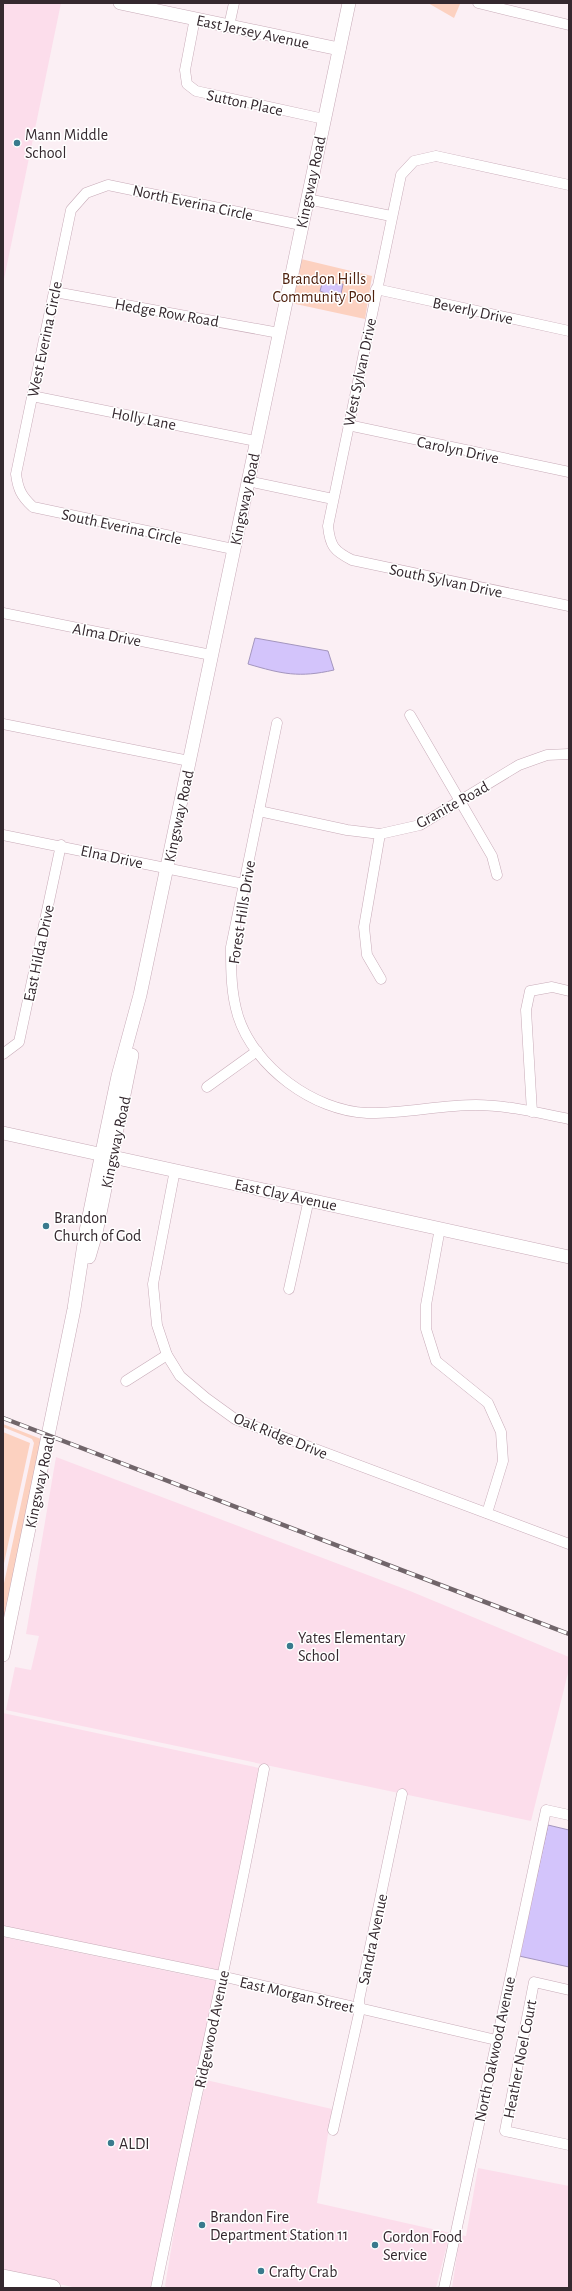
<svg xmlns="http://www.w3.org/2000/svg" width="572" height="2291" viewBox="0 0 572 2291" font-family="'Alegreya Sans',sans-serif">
<rect width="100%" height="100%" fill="#fbeff4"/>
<!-- built -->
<g fill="#fcddeb">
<polygon points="3,3 61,3 3,284"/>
<polygon points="56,1457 410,1591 569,1657 569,1669 531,1821 6,1710 15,1667 31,1670 39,1636 26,1634"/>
<polygon points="3,1713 259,1768 236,1895 218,1970 3,1926"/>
<polygon points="3,1937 216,1981 151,2288 77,2288 3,2272"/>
<polygon points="206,2080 332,2109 317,2203 450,2233 436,2288 168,2288 165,2286 181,2190"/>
<polygon points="478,2168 569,2186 569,2288 452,2288 460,2235 466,2236"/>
</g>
<!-- green -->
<g fill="#fcd1c0">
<polygon points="428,3 459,3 460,4 454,18"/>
<polygon points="301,259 372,276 365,319 291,303"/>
<polygon points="3,1424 41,1439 3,1631 3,1588 34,1443 32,1439 3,1427"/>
<polygon points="3,1432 30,1443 3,1568"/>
</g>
<!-- water -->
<g fill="#d3c4fb" stroke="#a496be">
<polygon points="322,284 343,284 340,299 320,291"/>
<path d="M255,638L328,651L334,670C299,678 282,674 248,664Z"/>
<polygon points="548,1825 569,1830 569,1967 519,1956"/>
</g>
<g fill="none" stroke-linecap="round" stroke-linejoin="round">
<!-- minor casing -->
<g stroke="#c8abb8" stroke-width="11">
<g id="minor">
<polyline points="478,3 569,25"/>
<polyline points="195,18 185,70 187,84 196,91 324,119"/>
<polyline points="229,26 234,3"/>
<path d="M569,185L436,156L414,161L401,175L328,526C330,546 334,551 352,560L569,606"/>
<polyline points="307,199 391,216"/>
<polyline points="376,289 569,331"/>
<polyline points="55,292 279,333"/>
<polyline points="32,396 256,441"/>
<polyline points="348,425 569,472"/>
<polyline points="248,481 333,499"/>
<path d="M233,549L33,507C21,496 18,489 16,474L71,210L86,193L108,185L301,225"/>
<polyline points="3,613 211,655"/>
<polyline points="410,715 492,856 497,875"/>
<path d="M277,723L231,947C231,971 231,993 238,1016C254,1067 314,1111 367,1113C403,1114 440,1105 476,1105C507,1105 539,1113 569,1119"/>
<polyline points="3,724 189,761"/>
<polyline points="259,811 347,830 380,834 420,825 519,765 547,755 569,754"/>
<polyline points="380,834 364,927 367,955 381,979"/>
<polyline points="3,835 244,884"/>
<polyline points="3,1054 19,1042 61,845"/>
<polyline points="207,1087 257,1051"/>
<polyline points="532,1112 526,1010 530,991 552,987 569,991"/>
<polyline points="175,1170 153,1284 157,1325 167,1355 180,1376 206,1398 235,1419 569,1544"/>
<polyline points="440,1228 426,1305 426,1329 436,1361 488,1403 501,1432 503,1461 487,1513"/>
<polyline points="289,1289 309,1199"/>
<polyline points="126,1381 167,1355"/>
<polyline points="3,1931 221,1976 496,2040"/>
<polyline points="569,1990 534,1982 505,2131 569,2145"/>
<polyline points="333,2130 360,2009 359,2000 402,1794"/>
<path d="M156,2288C191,2115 232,1943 264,1769"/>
<polyline points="444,2288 546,1810 569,1815"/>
</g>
</g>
<!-- tertiary casing -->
<g stroke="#c8abb8" stroke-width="14">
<g id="tertiary">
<polyline points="120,3 339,49"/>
<polyline points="3,1133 569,1257"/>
<polyline points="89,1257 96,1233 132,1055"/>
<polyline points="3,1655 74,1309 86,1231 105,1138 118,1076 140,995 349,3"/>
</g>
</g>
<!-- trunk casing -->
<g stroke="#c8abb8" stroke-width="18">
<polyline id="trunk" points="3,2278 52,2288"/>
</g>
<!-- minor -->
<use href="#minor" stroke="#fff" stroke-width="10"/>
<!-- tertiary -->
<use href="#tertiary" stroke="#fff" stroke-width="13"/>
<!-- trunk -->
<use href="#trunk" stroke="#fff" stroke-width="17"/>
<!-- rail casing -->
<g stroke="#71656a" stroke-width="4.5">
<polyline id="rail" points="3,1418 569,1634"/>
</g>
<!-- rail -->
<use href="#rail" stroke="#fff" stroke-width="3" stroke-dasharray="9" stroke-linecap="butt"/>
</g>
<!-- markers -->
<g fill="#397a8d" stroke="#fff" stroke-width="1.5">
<circle cx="17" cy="143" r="4"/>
<circle cx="46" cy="1226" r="4"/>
<circle cx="290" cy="1646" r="4"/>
<circle cx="111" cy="2143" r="4"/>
<circle cx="202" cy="2225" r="4"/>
<circle cx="375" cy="2245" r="4"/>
<circle cx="261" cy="2271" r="4"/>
</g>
<g text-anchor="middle" stroke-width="3" stroke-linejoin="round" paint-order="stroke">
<!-- street labels -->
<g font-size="16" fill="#35292f" stroke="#fff">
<text transform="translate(253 31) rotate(12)" y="6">East Jersey Avenue</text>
<text transform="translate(245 102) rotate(12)" y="6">Sutton Place</text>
<text transform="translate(310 182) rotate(-78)" y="6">Kingsway Road</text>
<text transform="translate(193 202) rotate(12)" y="6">North Everina Circle</text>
<text transform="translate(473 310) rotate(12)" y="6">Beverly Drive</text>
<text transform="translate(167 312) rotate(10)" y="6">Hedge Row Road</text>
<text transform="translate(44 339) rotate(-78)" y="6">West Everina Circle</text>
<text transform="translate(359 372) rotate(-78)" y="6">West Sylvan Drive</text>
<text transform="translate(144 418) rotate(11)" y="6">Holly Lane</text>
<text transform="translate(458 449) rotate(12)" y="6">Carolyn Drive</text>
<text transform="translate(244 499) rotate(-78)" y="6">Kingsway Road</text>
<text transform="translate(122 526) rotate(12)" y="6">South Everina Circle</text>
<text transform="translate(446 580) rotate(12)" y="6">South Sylvan Drive</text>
<text transform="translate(107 634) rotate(11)" y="6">Alma Drive</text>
<text transform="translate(452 804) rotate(-29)" y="6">Granite Road</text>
<text transform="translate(178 816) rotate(-78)" y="6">Kingsway Road</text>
<text transform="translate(112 856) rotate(12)" y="6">Elna Drive</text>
<text transform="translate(241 912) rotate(-81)" y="6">Forest Hills Drive</text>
<text transform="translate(38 953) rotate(-78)" y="6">East Hilda Drive</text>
<text transform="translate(115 1142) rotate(-78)" y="6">Kingsway Road</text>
<text transform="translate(286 1194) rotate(12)" y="6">East Clay Avenue</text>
<text transform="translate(281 1435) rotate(22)" y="6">Oak Ridge Drive</text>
<text transform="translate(39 1482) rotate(-78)" y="6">Kingsway Road</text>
<text transform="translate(372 1939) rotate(-78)" y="6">Sandra Avenue</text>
<text transform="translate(297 1994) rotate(13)" y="6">East Morgan Street</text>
<text transform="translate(211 2029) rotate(-78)" y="6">Ridgewood Avenue</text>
<text transform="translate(494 2049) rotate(-78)" y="6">North Oakwood Avenue</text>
<text transform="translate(519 2059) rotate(-79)" y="6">Heather Noel Court</text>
</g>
<!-- poi labels -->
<g font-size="16" fill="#35292f" stroke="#fff" text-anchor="start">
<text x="25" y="140">Mann Middle<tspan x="25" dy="18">School</tspan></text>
<text x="54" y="1223">Brandon<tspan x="54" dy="18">Church of God</tspan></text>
<text x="298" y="1643">Yates Elementary<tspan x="298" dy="18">School</tspan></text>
<text x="119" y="2149">ALDI</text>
<text x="210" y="2222">Brandon Fire<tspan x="210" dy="18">Department Station 11</tspan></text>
<text x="383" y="2242">Gordon Food<tspan x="383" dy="18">Service</tspan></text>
<text x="269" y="2277">Crafty Crab</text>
</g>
<!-- park labels -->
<g font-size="16" fill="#4f210e" stroke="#fff">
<text x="324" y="284">Brandon Hills<tspan x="324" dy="18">Community Pool</tspan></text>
</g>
</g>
<!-- border -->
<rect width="572" height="2291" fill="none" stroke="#35292f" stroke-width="8"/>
</svg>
